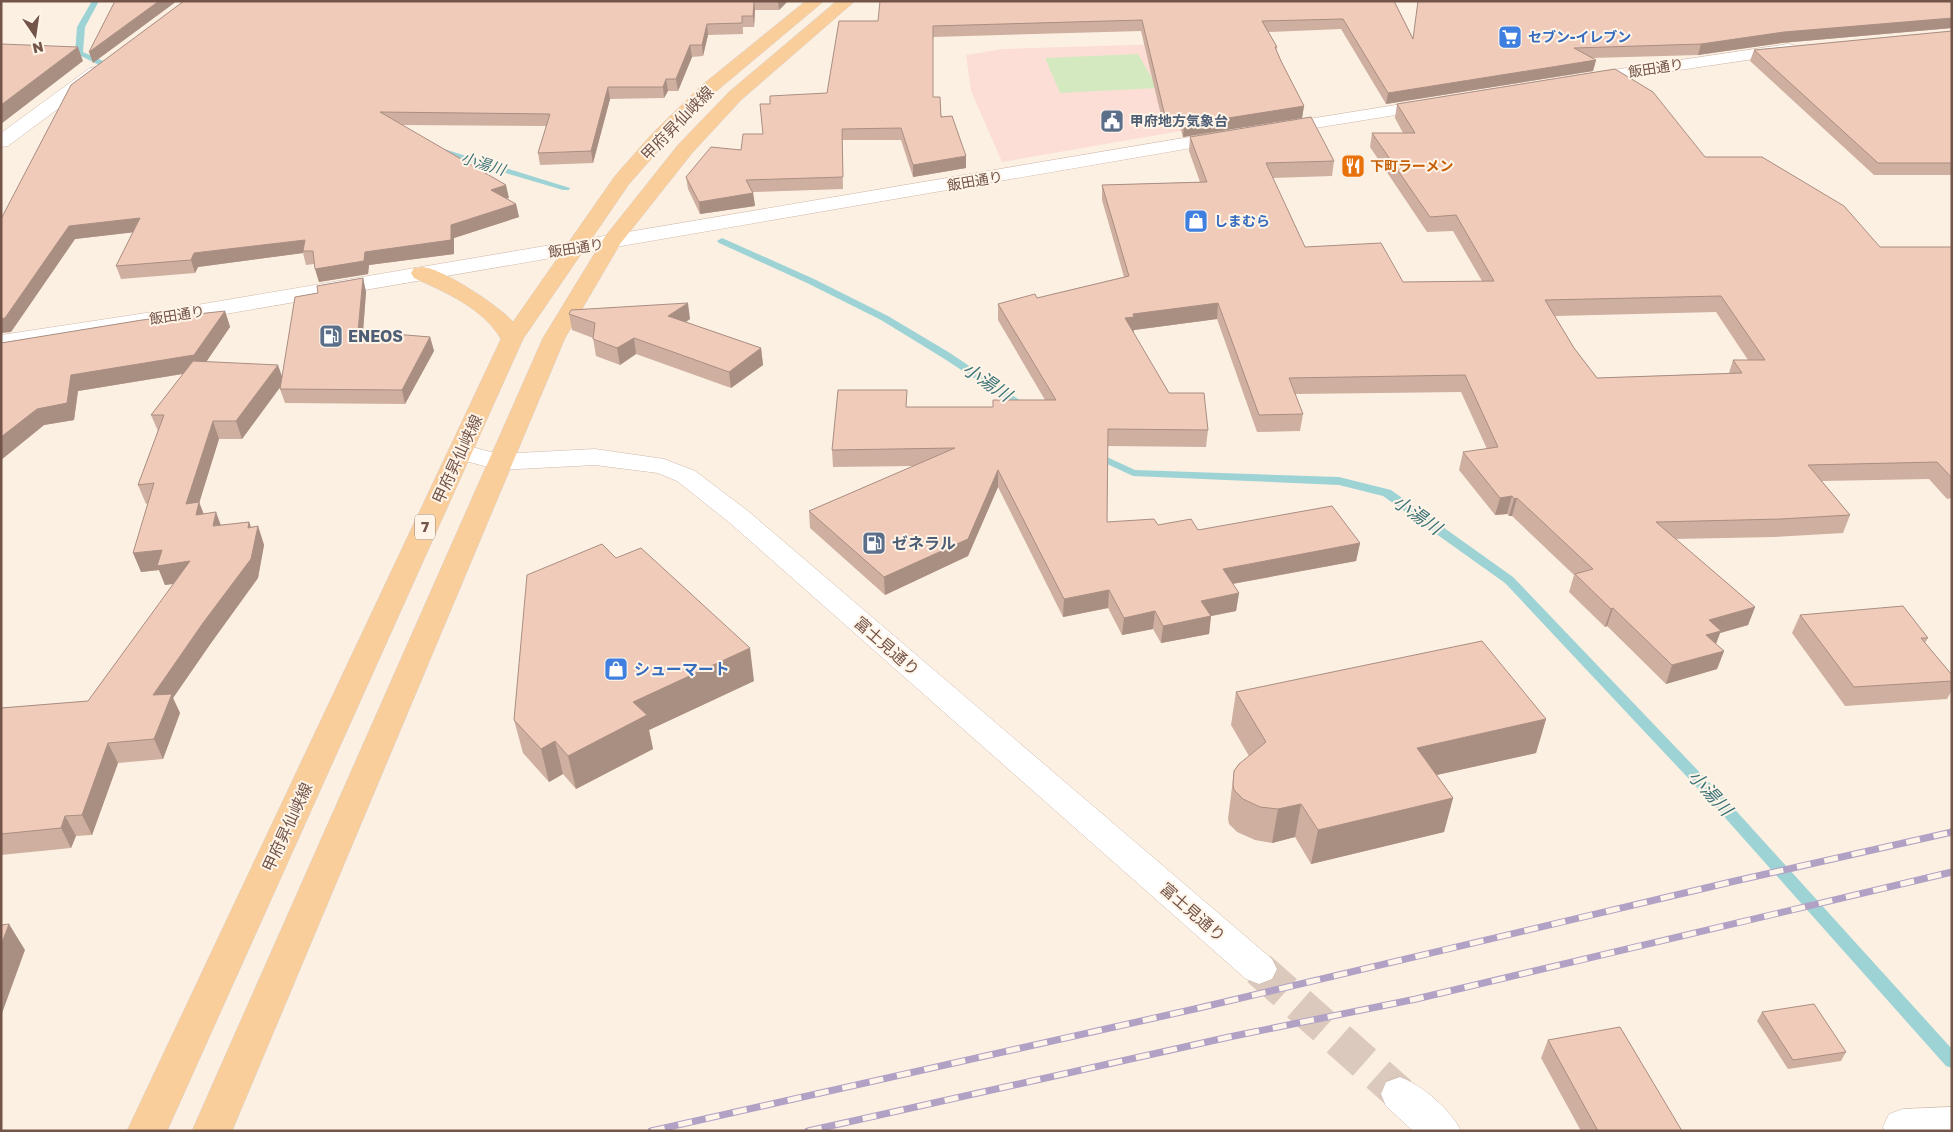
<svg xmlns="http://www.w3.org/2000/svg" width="1953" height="1132" viewBox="0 0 1953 1132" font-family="'Golos Text','Noto Sans JP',sans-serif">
<rect width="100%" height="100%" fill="#fcf0e2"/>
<!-- commercial -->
<polygon fill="#fcded6" points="1162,44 1198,128 1002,162 971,91 966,55 1003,49"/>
<!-- green -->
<polygon fill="#d5e9c1" points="1138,54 1158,88 1060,93 1045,58"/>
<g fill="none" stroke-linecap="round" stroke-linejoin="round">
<!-- stream -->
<g fill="#9ed3d6" fill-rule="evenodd">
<polygon points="92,1 99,1 85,27 83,52 119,68 119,72 113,72 75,53 77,27"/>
<polygon points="438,149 444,149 570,188 569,190 563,190 438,153"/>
<polygon points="722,238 814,279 888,316 950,353 1033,409 1028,412 1024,411 943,358 881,320 807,283 719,243 717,241"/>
<polygon points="1094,451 1135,470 1339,477 1391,490 1513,577 1729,803 1952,1049 1952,1068 1946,1066 1719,811 1505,583 1383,496 1339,485 1133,476 1090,456 1088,454 1090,452"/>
</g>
<!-- tertiary-tunnel -->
<polyline stroke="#dac9bc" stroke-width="35" stroke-dasharray="35 18" stroke-linecap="butt" points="1259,969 1400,1094"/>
<!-- minor casing -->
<g stroke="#cfb8ac" stroke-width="1">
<g id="minor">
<polygon points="96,67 102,68 105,72 102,76 8,146 1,147 1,133 90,68"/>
<polygon points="1952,1107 1952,1131 1885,1131 1883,1127 1889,1114 1903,1109"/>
</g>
</g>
<!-- tertiary casing -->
<g stroke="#cfb8ac" stroke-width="1">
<g id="tertiary">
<polygon points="460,444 499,454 595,449 664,459 695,471 748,511 1272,959 1277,969 1272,979 1259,984 1246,979 730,523 677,481 658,473 595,465 499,470 451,457 447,452 451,447"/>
<path d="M1400,1077C1422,1085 1451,1110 1461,1131H1413L1386,1106L1381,1094L1386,1082Z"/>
</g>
</g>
<!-- secondary casing -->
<g stroke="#d2b8a9" stroke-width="1">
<g id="secondary">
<polygon points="1788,44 1794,45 1796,49 1794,53 1586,84 1580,83 1577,79 1580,75 1586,74"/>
<polygon points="1433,99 1439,100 1442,104 1439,108 1278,134 1272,133 1269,129 1272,125 1278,124"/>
<polygon points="1225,131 1232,133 1234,137 1232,141 179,322 1,349 1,335 179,308"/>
</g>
</g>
<!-- primary casing -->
<g stroke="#d8cfcc" stroke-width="1">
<g id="primary">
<path d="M806,1H824L713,94L666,142L629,184L523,339L167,1131H127L501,339C483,308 445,292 414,278L411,273L414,268C415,268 422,267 422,267C440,267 501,307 513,322L615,176L652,134L701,86Z"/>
<polygon points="837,1 855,1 741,100 692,153 620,244 565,338 232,1131 192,1131 543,338 604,238 678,145 729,92"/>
</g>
</g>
<!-- minor -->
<use href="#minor" fill="#fff" fill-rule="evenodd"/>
<!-- tertiary -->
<use href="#tertiary" fill="#fff" fill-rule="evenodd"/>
<!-- secondary -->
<use href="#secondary" fill="#fff" fill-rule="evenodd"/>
<!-- primary -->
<use href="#primary" fill="#face9b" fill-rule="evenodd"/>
<!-- rail casing -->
<g stroke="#b1a2c5" stroke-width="7">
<g id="rail">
<polyline points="651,1131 1199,1008 1735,881 1952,832"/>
<polyline points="808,1131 1229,1037 1416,999 1952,872"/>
</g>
</g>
<!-- rail -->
<use href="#rail" stroke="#fff4e8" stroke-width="5" stroke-dasharray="14" stroke-linecap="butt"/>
</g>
<!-- wall -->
<g fill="#cfafa0" fill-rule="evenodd">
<polygon points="184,1 788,1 779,10 755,10 754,27 743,27 743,34 708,35 703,56 692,57 678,91 668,91 664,98 610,99 593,163 540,165 538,153 546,126 401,125 509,198 506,198 516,204 519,217 454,238 454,254 369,265 368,274 319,282 314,264 306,265 303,253 198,267 195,273 121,279 116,266 133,232 75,239 11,332"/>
<polygon points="1394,1 1413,38 1418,1 1952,1 1952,28 1781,43 1698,55 1592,58 1596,60 1593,71 1386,104 1341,29 1268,32 1277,47 1276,51 1281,61 1304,106 1302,118 1183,137 1180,127 1164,128 1141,31 933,37 933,97 966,168 913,177 901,140 842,140 843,189 753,192 755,206 700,214 688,189 686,177 741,150 763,134 770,104 827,93 878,21"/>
<polygon points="1952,31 1952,175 1874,175 1750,61 1754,50"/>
<path d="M1397,104L1705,157L1880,247H1952V498L1947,499L1929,479L1822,481L1850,515L1843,533L1774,537L1675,539L1755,607L1748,625L1720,633L1716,644L1724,651L1717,669L1666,684L1607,626L1605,627L1569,592L1574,575L1512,516H1509L1507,514L1495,515L1459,470L1463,452L1487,449L1461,392L1295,394L1303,414L1300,431L1257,432L1217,319L1134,330L1133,333L1169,393L1208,430L1206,447L1108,446L1107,522L1158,525L1198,530L1360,543L1356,561L1233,584L1239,593L1236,611L1211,616L1209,634L1161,643L1153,629L1122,635L1108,608L1063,617L998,487L968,556L885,595L810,528L809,511L914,466L833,467L832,450L907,407H993L1045,400L998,320V304L1037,298L1124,277L1102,200V185L1200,182L1189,151L1190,137L1334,161L1332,176L1272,178L1305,247L1403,282L1482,281L1453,231L1427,232L1370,147L1372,133H1403L1395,118ZM1716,312L1748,360H1733L1729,373L1597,378L1574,348L1555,316Z"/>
<polygon points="363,278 366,292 363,331 430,337 434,351 405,404 285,403 280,389 280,387 242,439 219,439 199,502 204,514 221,525 249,522 251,527 258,526 264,545 258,578 211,643 173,698 180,713 163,759 118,763 92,835 76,836 71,848 1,855 1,708 88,701 174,584 165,585 159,570 141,572 148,503 146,504 138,485 158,431 151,415 183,374 78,391 74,420 44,425 1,460 1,343 225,311 230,327 206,362 282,377 318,293"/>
<polygon points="569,314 690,319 686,322 761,348 763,365 731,388 636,354 620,365 596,356 593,338 572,330"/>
<polygon points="616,558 754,681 649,730 653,749 576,789 563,774 549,782 523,753 514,720"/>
<polygon points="1800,615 1928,638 1925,643 1952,675 1952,690 1947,699 1845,706 1792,633"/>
<polygon points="1236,692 1546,719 1536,753 1437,775 1453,798 1444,832 1311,864 1295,837 1272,843 1255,840 1237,832 1229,824 1228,819 1234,771 1249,756 1231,725"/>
<polygon points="1762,1012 1846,1052 1841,1061 1788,1069 1757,1021"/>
<polygon points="1548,1040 1682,1131 1581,1131 1541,1058"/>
</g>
<!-- shaded-wall -->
<g fill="#a98e82">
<polygon points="159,1 177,1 93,63 89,52"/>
<polygon points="754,1 755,10 754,27 753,16"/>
<polygon points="778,1 788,1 779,10"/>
<polygon points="1952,18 1952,28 1781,43 1698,55 1701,44 1784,32"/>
<polygon points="707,24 708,35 703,56 702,45"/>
<polygon points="690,45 692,57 678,91 676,79"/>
<polygon points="78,47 83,61 1,124 1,105"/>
<polygon points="1596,60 1593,71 1386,104 1388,93"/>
<polygon points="666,79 668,91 664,98 663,87"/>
<polygon points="608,87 610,99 593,163 591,151"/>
<polygon points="1304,106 1302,118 1183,137 1184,125"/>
<polygon points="966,156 966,168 913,177 913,165"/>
<polygon points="506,185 509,198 494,203 491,190"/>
<polygon points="753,193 755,206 700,214 699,202"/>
<polygon points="516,204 519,217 454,238 454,254 369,265 368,274 319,282 315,269 365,252"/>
<polygon points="140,218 145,231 75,239 11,332 1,333 1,319 69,226"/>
<polygon points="305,240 303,251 303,253 198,267 195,273 191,260 194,253"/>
<polygon points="363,278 366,292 362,345 358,331"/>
<polygon points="688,303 690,319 670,332 668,316"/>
<polygon points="1218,303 1217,319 1134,330 1133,333 1125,318 1133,314"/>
<polygon points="225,311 230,327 200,371 78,391 74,420 44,425 1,460 1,437 37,409 71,375"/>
<polygon points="430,337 434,351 405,404 402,390"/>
<polygon points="634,338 636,354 620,365 617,348"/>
<polygon points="761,348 763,365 731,388 729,372"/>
<polygon points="278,365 284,382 242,439 236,421"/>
<polygon points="213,421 219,439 193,523 186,504"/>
<polygon points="998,470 998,487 968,556 885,595 884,577"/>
<polygon points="1512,496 1507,514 1495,515 1500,498"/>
<polygon points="1517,498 1512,516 1509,516 1514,499"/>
<polygon points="199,502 206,521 196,515"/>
<polygon points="216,512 223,531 213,526"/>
<polygon points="249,522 255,539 258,526 264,545 258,578 211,643 173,698 180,713 163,759 154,739 153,695 248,528"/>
<polygon points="1360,543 1356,561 1220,586 1223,569"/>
<polygon points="162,550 190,561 198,580 165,585 159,570 141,572 133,553"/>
<polygon points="1109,590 1108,608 1063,617 1064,599"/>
<polygon points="1239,593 1236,611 1211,616 1209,634 1161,643 1163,626 1201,601"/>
<polygon points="1755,607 1748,625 1720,633 1714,649 1705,637 1709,620"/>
<polygon points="1613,608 1607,626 1605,627 1611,609"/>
<polygon points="1155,611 1153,629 1122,635 1124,618"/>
<polygon points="750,648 754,681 649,730 653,749 576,789 568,756 633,702"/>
<polygon points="1724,651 1717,669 1666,684 1672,665"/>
<polygon points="1546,719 1536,753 1409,781 1417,748"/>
<polygon points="555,741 563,774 549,782 541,749"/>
<polygon points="108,743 118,763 92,835 82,815"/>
<polygon points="1453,798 1444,832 1311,864 1318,830"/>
<polygon points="1301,804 1295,837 1272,843 1278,809"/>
<polygon points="65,816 76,836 71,848 61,828"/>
<polygon points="9,924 25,950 1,1016 1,945"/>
</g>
<!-- building -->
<g fill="#f1cbba" stroke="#a98e82" fill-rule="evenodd">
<polygon points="115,1 159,1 89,52"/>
<polygon points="184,1 754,1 753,16 742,16 742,23 707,24 702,45 690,45 676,79 666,79 663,87 608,87 591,151 538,153 550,114 380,112 506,185 491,190 516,204 451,225 451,240 365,252 364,261 315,269 313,251 303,251 305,240 194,253 191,260 116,266 140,218 69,226 5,318 1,319 1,219 71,85"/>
<polygon points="880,1 1394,1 1413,39 1418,1 1952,1 1952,18 1784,32 1701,44 1574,48 1596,60 1388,93 1343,19 1262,21 1277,47 1275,47 1281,61 1304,106 1184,125 1181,115 1165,116 1142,20 933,26 933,97 940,97 941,117 952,116 966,156 913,165 901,128 842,129 843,177 746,180 753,193 699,202 686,177 711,147 741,150 743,134 763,134 760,104 770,104 770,96 827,93 839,21 878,21"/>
<polygon points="1952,31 1952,163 1878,163 1754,50"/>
<polygon points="1,44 78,47 1,105"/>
<path d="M1615,69L1653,92L1705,157H1762L1844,206L1880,247H1952V478L1937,462L1808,465L1850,515L1781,519L1656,522L1755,607L1709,620L1721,631L1706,635L1724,651L1672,665L1613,608L1611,609L1575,574L1593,569L1517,498L1514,499L1512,496L1500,498L1463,452L1498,447L1465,375L1289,378L1303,414L1259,415L1218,303L1133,314L1134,317L1125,318L1169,393H1204L1208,430L1108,429L1107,522L1154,519L1158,525L1191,519L1198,530L1332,506L1360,543L1223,569L1239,593L1201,601L1211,616L1163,626L1155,611L1124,618L1109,590L1064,599L998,470L968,539L884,577L809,511L955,448L832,450L838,390H907L906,407H993V400H1056L998,304L1035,294L1037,298L1129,276L1102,185L1207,182L1190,137L1311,117L1334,161L1266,163L1305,247L1381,243L1403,282L1494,281L1456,215L1430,217L1372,133H1415L1397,104ZM1721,296L1765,360H1733L1742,373L1597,378L1574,348L1545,300Z"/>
<polygon points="363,278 358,331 430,337 402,390 280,389 295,297 318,293 317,286"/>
<polygon points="688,303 668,316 761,348 729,372 634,338 617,348 593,339 595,323 569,314 571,310"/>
<polygon points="225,311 194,355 71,375 67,403 37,409 1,437 1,343 142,320"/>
<polygon points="193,361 278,365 236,421 213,421 186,504 199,502 196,515 216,512 213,526 249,522 248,528 258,526 251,559 203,623 153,695 172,694 154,739 108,743 82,815 65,816 61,828 1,834 1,708 88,701 190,561 157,566 162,550 133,553 154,483 138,485 164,415 151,415"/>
<polygon points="602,544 616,558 641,548 750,648 633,702 647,715 568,756 555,741 541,749 514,720 527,575"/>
<polygon points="1903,606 1928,638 1921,638 1952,675 1952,681 1854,687 1800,615"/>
<polygon points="1482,641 1546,719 1417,748 1453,798 1318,830 1301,804 1278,809 1260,807 1243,799 1234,790 1233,785 1234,771 1239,764 1266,742 1236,692"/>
<polygon points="9,924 1,945 1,925"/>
<polygon points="1814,1004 1846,1052 1793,1060 1762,1012"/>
<polygon points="1620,1027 1682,1131 1598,1131 1548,1040"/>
</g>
<!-- icons -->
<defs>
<g id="supermarket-square" transform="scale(1.25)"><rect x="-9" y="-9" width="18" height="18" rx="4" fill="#3f7fe0" stroke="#fff4e8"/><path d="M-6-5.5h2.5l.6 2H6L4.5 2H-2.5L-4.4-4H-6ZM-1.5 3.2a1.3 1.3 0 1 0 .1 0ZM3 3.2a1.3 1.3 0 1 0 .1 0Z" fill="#fff"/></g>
<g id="civic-square" transform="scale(1.25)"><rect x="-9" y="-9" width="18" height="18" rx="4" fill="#5c6f8a" stroke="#fff4e8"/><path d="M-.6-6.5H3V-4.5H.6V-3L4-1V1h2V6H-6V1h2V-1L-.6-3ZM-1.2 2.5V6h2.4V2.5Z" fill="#fff"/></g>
<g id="restaurant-square" transform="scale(1.25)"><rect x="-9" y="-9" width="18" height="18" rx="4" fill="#e8710a" stroke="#fff4e8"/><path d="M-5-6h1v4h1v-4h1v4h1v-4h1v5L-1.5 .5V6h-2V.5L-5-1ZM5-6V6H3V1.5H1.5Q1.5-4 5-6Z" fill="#fff"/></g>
<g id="shop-square" transform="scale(1.25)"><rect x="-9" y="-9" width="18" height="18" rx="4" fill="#3f7fe0" stroke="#fff4e8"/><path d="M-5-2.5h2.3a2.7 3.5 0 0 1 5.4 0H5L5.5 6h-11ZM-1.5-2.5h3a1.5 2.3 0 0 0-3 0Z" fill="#fff"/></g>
<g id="fuel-square" transform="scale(1.25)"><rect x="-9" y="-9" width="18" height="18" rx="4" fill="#5c6f8a" stroke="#fff4e8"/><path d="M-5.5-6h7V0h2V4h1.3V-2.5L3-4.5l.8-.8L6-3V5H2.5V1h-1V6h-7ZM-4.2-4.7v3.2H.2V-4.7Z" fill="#fff"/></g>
</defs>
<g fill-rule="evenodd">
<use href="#supermarket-square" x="1510" y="37"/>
<use href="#civic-square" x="1112" y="121"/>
<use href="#restaurant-square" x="1353" y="166"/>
<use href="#shop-square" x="1196" y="221"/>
<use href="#fuel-square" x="331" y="336"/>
<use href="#fuel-square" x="874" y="543"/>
<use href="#shop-square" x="616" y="669"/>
</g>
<g text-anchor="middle" stroke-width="4" stroke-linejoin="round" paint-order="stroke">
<!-- far-shop labels -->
<g font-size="14" font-weight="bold" fill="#366cbe" stroke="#fff4e8" text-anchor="start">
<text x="1528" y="42">セブン-イレブン</text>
<text x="1214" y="226">しまむら</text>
</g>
<!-- far-street labels -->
<g font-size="14" fill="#735449" stroke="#fff4e8">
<text transform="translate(1656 68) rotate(-9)" y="5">飯田通り</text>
<text transform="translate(975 181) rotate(-10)" y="5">飯田通り</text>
<text transform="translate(576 248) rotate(-9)" y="5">飯田通り</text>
<text transform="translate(177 315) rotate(-9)" y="5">飯田通り</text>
</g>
<!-- far-service labels -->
<g font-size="14" font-weight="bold" fill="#4e5e75" stroke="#fff4e8" text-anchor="start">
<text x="1130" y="126">甲府地方気象台</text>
</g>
<!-- far-food labels -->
<g font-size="14" font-weight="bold" fill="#c56008" stroke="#fff4e8" text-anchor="start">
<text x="1370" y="171">下町ラーメン</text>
</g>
<!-- far-water labels -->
<g font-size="15" font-style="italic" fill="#3d7478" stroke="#fff4e8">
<text transform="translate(483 164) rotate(17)" y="5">小湯川</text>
</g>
<!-- shield labels -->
<rect fill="#fff4e8" stroke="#9d8479" stroke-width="1" x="415" y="514.5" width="20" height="25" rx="4"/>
<g font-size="15" font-weight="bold" fill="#735449">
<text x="425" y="532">7</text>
</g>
<!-- street labels -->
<g font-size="16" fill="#735449" stroke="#fff4e8">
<text transform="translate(677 123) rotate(-46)" y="6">甲府昇仙峡線</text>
<text transform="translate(457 459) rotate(-65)" y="6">甲府昇仙峡線</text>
<text transform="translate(887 646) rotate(41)" y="6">富士見通り</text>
<text transform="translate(287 827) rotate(-65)" y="6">甲府昇仙峡線</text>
<text transform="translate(1193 912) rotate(41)" y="6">富士見通り</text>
</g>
<!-- service labels -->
<g font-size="16" font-weight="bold" fill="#4e5e75" stroke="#fff4e8" text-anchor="start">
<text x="348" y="342">ENEOS</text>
<text x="892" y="549">ゼネラル</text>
</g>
<!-- shop labels -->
<g font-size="16" font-weight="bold" fill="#366cbe" stroke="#fff4e8" text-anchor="start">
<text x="634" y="675">シューマート</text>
</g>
<!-- water labels -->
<g font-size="18" font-style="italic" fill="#3d7478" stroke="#fff4e8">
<text transform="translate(987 382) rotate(34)" y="6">小湯川</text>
<text transform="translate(1417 515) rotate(35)" y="6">小湯川</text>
<text transform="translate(1710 793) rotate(47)" y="6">小湯川</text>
</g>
</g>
<!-- border -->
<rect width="1953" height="1132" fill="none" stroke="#735449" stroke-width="5"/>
<!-- north arrow -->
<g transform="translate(35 35) rotate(167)" stroke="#fff4e8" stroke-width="4" paint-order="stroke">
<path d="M0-4L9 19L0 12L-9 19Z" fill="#735449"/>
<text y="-8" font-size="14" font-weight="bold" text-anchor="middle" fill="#735449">N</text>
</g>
</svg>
